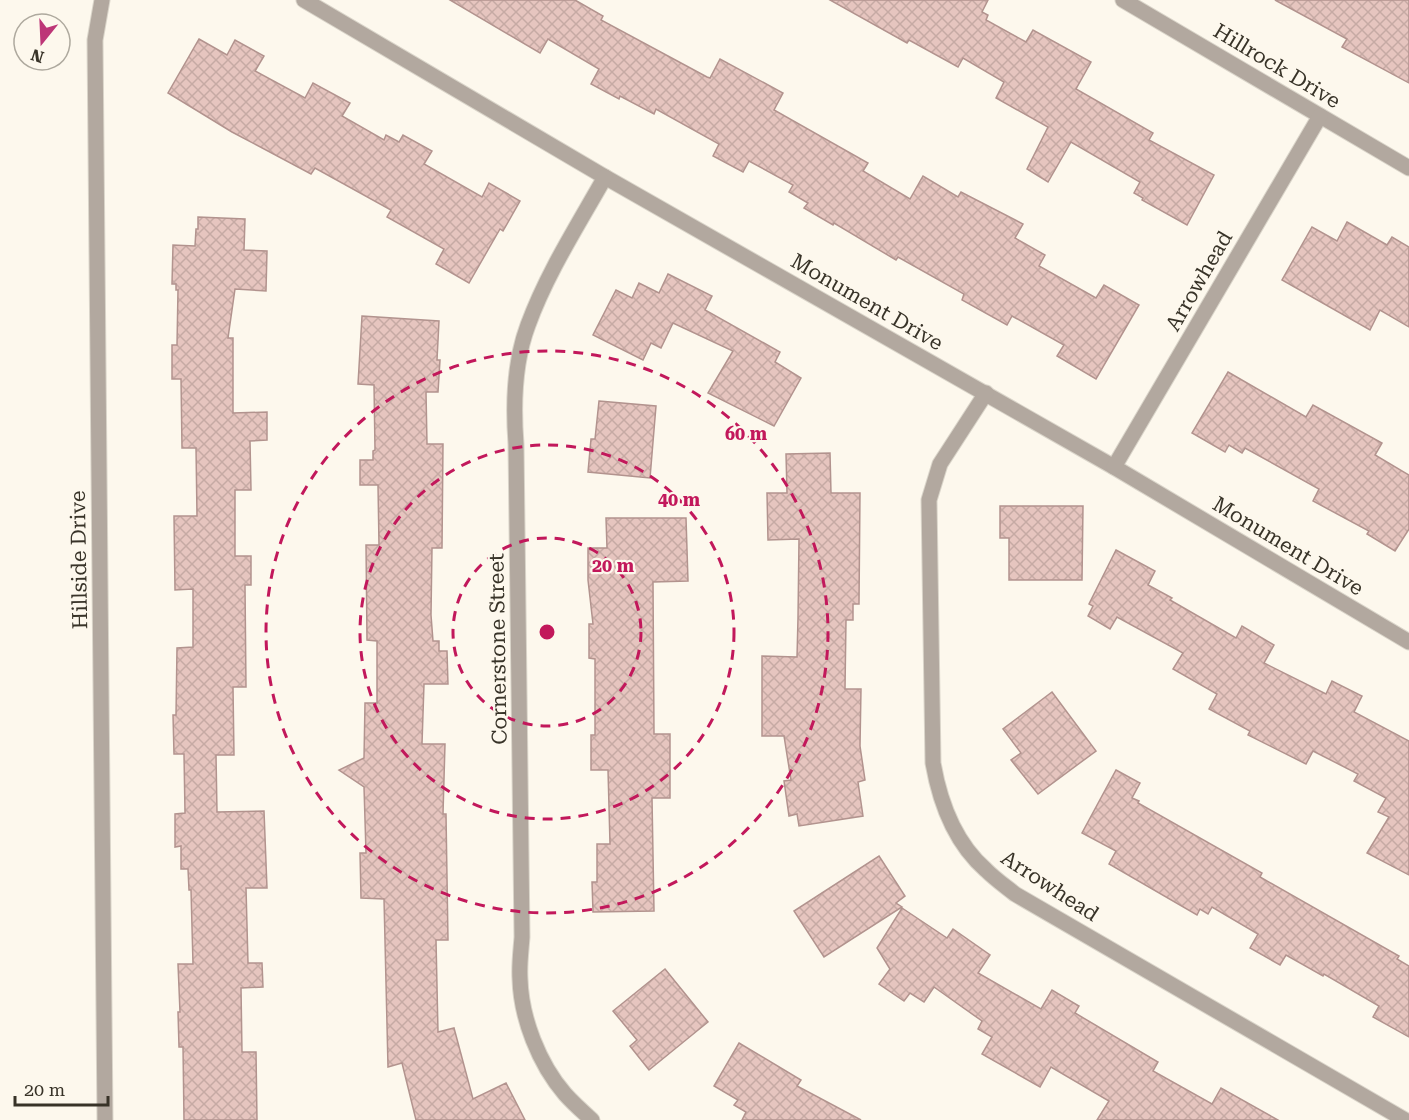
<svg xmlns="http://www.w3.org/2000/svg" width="1409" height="1120" viewBox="0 0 1409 1120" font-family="'Roboto Serif',serif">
<defs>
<pattern id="building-cross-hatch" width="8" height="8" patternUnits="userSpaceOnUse" patternTransform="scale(1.5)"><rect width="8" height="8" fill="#e6c5bf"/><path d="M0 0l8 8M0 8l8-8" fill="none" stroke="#c6aaa4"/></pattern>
</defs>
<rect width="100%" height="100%" fill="#fdf8ed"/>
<!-- building -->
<g fill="url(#building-cross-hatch)" stroke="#b2938e" stroke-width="1.5">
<polygon points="450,0 575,0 603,16 601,20 707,77 710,78 720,59 783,93 774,110 868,163 863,171 910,199 923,176 958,197 961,192 1023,224 1015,238 1045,255 1039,266 1096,298 1104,285 1139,305 1096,379 1057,356 1064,345 1012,316 1007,325 962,300 964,294 898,257 896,260 834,223 833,225 804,208 808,203 789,192 793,185 749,161 743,172 713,156 719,144 656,109 654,114 620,96 619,99 591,84 599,69 548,39 540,53"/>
<polygon points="830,0 988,0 982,12 988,15 986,20 1026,42 1033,30 1091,62 1076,89 1153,133 1149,140 1214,175 1187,225 1142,200 1143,198 1134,193 1140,182 1071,142 1048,182 1027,169 1048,127 996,98 1004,82 963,58 958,67 909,40 907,43"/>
<polygon points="1275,0 1409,0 1409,83 1342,47 1347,39"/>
<polygon points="199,39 227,55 235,40 264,56 255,71 305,98 313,83 350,103 342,116 384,140 386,135 399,142 403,135 432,151 424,164 482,197 489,183 520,201 503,231 500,229 469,283 436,264 444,249 387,217 391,210 315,168 311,174 232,132 168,93"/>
<polygon points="198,217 245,219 244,250 267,251 266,291 235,289 228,338 233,338 233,413 267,412 267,440 250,441 251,490 235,490 235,556 251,556 251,585 245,585 246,687 233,687 234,755 216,755 217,812 264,811 267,888 246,888 248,963 262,963 263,987 241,988 242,1052 256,1052 257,1120 184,1120 183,1047 179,1047 178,1012 180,1012 178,964 193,964 191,890 189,890 188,869 181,869 181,846 175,847 175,814 185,813 184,754 174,754 173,715 176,715 177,648 193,647 193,589 175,590 174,516 197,516 196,448 182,448 181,379 172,379 172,345 177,345 178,290 176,290 176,284 172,284 173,245 195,246 196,229 198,229"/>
<polygon points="1347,222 1387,245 1392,237 1409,247 1409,327 1380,310 1370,330 1282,280 1312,227 1337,241"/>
<polygon points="668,274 712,296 705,310 780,352 775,362 801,378 774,426 708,393 733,351 673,323 661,348 651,343 643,360 593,335 616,290 632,298 639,283 659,293"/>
<polygon points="362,316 439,321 437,360 440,360 438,392 426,392 427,444 443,444 442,548 432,548 431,615 433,641 439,641 439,651 447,651 448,684 424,684 422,744 445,744 443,814 446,814 448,940 436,940 438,1032 454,1028 473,1099 506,1083 525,1120 416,1120 402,1063 388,1067 384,899 361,898 360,853 366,853 364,787 339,770 364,758 365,703 377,703 377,641 367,640 366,545 379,545 378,485 360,485 360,460 373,460 373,451 375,450 374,385 358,384"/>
<polygon points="1228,372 1306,417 1313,405 1382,443 1375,455 1409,475 1409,529 1395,551 1367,534 1369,531 1313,501 1319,489 1245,448 1242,453 1229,445 1225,452 1192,433"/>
<polygon points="599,401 656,406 650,478 588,472 591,439 595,439"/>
<polygon points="830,453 831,493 860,493 859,604 853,604 853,620 846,620 845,689 861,689 860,746 865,780 858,782 863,816 799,826 797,814 789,816 784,781 791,780 784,736 762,736 762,656 797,657 798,618 799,539 768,540 767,493 787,493 786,454"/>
<polygon points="1000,506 1083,506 1082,580 1009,580 1009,538 1000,538"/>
<polygon points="606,518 686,518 688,581 653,582 654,734 670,734 670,798 652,798 654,911 593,912 592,882 597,882 597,844 610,844 608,770 591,770 591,735 595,735 595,659 589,658 589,624 593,624 588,580 588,548 607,548"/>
<polygon points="1116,550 1155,571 1148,585 1172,598 1170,600 1236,638 1242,626 1274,645 1264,663 1326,694 1332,681 1362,696 1354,712 1409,741 1409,875 1367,853 1389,817 1378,812 1386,798 1354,781 1358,774 1313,751 1306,764 1248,735 1250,731 1209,709 1217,694 1173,669 1183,653 1117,617 1110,629 1088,616 1093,606 1089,604"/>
<polygon points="1052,692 1096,751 1038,794 1011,760 1021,753 1003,729"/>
<polygon points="1116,770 1140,783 1132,798 1139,801 1138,803 1262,873 1260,877 1399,956 1397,959 1409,966 1409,1037 1373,1017 1379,1006 1324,974 1323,976 1286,955 1280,965 1250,948 1258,934 1212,907 1208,914 1200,909 1197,915 1109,864 1116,851 1082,833"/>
<polygon points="879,856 905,896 896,903 902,907 824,957 794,911"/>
<polygon points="902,908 947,938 953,929 990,955 978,973 1041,1009 1052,990 1079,1006 1075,1013 1158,1062 1153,1071 1212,1104 1221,1088 1278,1120 1097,1120 1109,1101 1051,1067 1040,1087 982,1054 992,1037 978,1029 982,1021 934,987 924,1002 910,993 904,1001 879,984 890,969 877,948"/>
<polygon points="665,969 708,1022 649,1070 630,1046 637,1040 613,1011"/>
<polygon points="739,1043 801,1080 797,1086 861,1120 742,1120 746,1112 734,1105 738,1100 714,1086"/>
</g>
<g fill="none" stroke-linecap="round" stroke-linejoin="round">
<!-- minor casing -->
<g stroke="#dad5ca" stroke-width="17">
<g id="minor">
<polyline points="102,0 95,40 105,1120"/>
<polyline points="304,0 605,177 1114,467 1409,642"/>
<polyline points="1123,0 1409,168"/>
<path d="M986,393L940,464L929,500L933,763C940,803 955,843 986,870C995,879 1005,886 1015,894L1405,1120"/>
<polyline points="1114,467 1320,116"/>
<path d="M592,1120C583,1112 573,1103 565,1094C539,1064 521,1018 520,979C519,965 521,951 522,937L516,444C513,405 514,362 528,325C547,273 578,225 605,177"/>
</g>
</g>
<!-- minor -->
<use href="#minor" stroke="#b2a89f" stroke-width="15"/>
</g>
<!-- distance rings -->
<g fill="none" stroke="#c2185b" stroke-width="3" stroke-dasharray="10 8">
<circle cx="547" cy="632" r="94"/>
<circle cx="547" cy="632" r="187"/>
<circle cx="547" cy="632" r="281"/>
</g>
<g text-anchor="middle" stroke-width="4.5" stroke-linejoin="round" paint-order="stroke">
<!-- street labels -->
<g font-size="21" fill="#383328" stroke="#fdf8ed">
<text transform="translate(1277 66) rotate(31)" y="7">Hillrock Drive</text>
<text transform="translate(1199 281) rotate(-60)" y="7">Arrowhead</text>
<text transform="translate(867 302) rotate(30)" y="7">Monument Drive</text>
<text transform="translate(1288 546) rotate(31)" y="7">Monument Drive</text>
<text transform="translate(79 560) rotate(-91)" y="7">Hillside Drive</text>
<text transform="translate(498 649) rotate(-91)" y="7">Cornerstone Street</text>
<text transform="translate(1050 886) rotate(33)" y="7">Arrowhead</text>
</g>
</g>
<circle cx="547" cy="632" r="9" fill="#c2185b" stroke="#fdf8ed" stroke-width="3"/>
<g font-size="18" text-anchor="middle" font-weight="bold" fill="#c2185b" stroke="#fdf8ed" stroke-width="4.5" stroke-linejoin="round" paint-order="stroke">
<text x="746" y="440">60 m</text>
<text x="679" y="506">40 m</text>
<text x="613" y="572">20 m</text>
</g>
<!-- north arrow -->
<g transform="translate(42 42) rotate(198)"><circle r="28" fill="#fdf8ed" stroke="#aea99e" stroke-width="1.5"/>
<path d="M0-4.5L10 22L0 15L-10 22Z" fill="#bd3677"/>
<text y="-9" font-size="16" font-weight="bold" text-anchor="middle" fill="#383328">N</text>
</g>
<!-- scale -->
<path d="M15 1096v9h93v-9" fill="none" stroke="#383328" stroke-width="3"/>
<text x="24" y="1096" font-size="18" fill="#383328" stroke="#fdf8ed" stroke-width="4.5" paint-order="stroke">20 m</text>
</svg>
